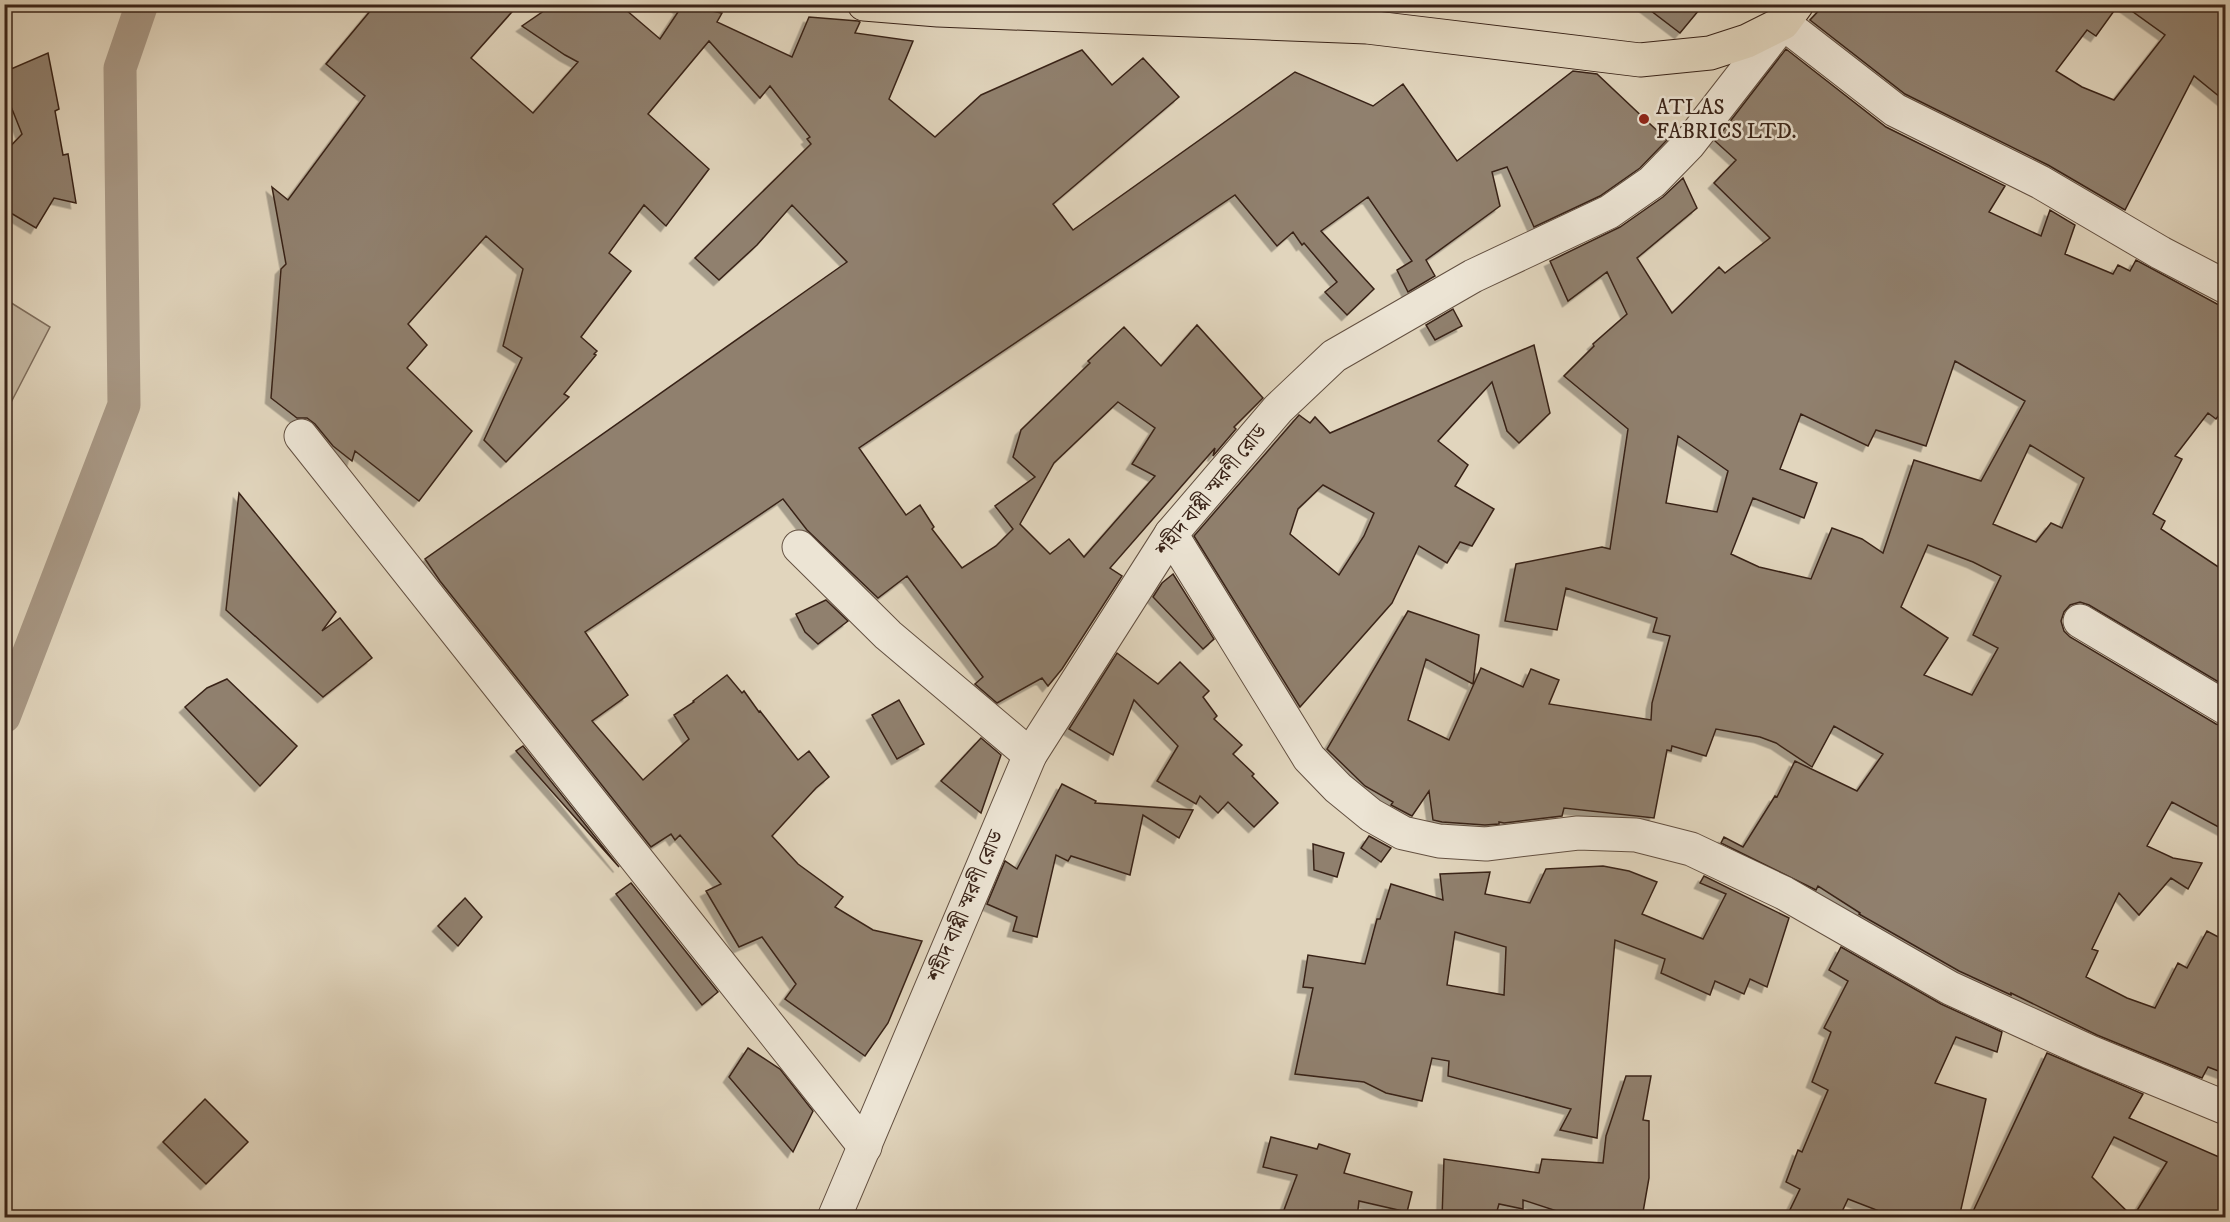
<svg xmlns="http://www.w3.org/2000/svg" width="2230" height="1222" viewBox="0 0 2230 1222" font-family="'IM FELL DW Pica','Noto Serif Bengali',serif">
<defs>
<filter id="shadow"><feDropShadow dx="-5.5" dy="5.5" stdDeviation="0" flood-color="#0004"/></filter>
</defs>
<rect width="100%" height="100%" fill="#e1d5bd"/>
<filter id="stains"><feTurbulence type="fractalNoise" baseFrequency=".00333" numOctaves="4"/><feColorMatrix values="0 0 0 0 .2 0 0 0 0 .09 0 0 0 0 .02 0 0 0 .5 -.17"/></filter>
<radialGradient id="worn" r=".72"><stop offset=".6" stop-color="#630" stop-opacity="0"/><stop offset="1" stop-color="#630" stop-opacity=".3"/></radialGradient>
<!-- green -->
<polygon fill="#c4b7a1" stroke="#7e6d5c" stroke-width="1.5" points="5,299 50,327 5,414"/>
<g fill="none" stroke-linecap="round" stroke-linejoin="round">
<!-- canal -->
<polyline stroke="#a89885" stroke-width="33" points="4,717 124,405 120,68 142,4"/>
</g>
<!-- building -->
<g fill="#90806e" stroke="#392318" stroke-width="1.5" fill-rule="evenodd" filter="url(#shadow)">
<path d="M376,4H519L471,58L533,113L578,62L565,55L522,26L554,4H619L660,39L680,9L675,4L722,13L717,22L792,57L809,17L858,21L860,22L855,33L913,41L889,99L935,137L981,95L1082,50L1112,85L1143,58L1179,97L1053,204L1073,230L1295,72L1373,106L1403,84L1457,161L1573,71L1597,74L1667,140L1640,168L1600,196L1534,227L1507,167L1492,172L1500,206L1426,260L1435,276L1408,292L1397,270L1412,261L1368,197L1321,231L1374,289L1347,315L1325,292L1337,282L1304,243L1302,245L1293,232L1277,246L1235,195L859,448L906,515L920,505L934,527L932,529L962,568L996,546L1013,529L995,506L1035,477L1013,457L1021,430L1090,363L1088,361L1124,327L1161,366L1197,325L1263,398L1234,427L1236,429L1213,456L1215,448L1110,568L1122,576L1062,669L1048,686L1042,678L997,703L975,684L983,677L907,576L878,598L807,530L783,499L585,632L628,695L592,721L643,780L689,739L674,715L694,702L693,701L727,675L742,693L744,691L759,712L760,711L798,760L809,751L829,777L816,788L772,836L798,864L843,897L835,907L873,930L922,941L888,1023L865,1056L785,999L796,984L762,937L739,947L706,891L721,884L680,835L675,840L671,834L651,847L440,581L425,559L847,262L792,205L757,245L719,280L695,258L811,144L807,139L810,137L770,86L760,98L709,41L648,114L709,169L666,226L644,205L609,253L631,271L581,337L597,351L594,354L596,355L564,394L569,397L506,462L484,440L522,358L503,346L523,269L486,236L408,324L427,345L407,368L472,431L419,501L355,451L352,461L333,446L315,424L307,418H297L271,398L281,269L286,264L272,187L288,200L365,96L326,64ZM1118,402L1155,428L1132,464L1155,476L1084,557L1069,539L1050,554L1020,524L1054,463Z"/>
<polygon points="1642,4 1704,4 1680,33"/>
<polygon points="1825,4 2119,4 2096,36 2087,30 2056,71 2082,87 2114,100 2165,35 2122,4 2226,4 2226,102 2194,76 2125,210 2048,165 1905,94 1810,20"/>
<path d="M1786,49L1886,127L2005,186L1989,212L2041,236L2050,210L2075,225L2065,254L2113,274L2118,265L2130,271L2136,260L2217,304L2226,306V406L2216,419L2208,413L2175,456L2182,459L2153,514L2165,521L2161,529L2226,572V677L2222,684L2089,605L2080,602L2070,605L2064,612L2061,621L2064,631L2070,637L2216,724L2226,727V831L2172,802L2147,846L2173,858L2202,863L2188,889L2171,878L2139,915L2119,893L2092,949L2098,951L2086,977L2127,998L2155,1008L2178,963L2187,968L2207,931L2226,941V1074L2208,1067L2202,1078L2097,1035L2011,993V995L1959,971L1859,914L1860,913L1818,886L1816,890L1721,843L1724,837L1743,847L1775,796L1777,797L1795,761L1857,791L1883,754L1834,726L1812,767L1776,743L1760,737L1716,729L1706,756L1672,746L1671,751L1667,750L1654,818L1564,808L1562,816L1504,823L1499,822V824L1485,825L1442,822L1433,820L1429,791L1412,816L1410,815L1391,805L1393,802L1365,786L1327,749L1408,611L1479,635L1473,684L1426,659L1408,720L1449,740L1481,668L1523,687L1531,669L1559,680L1549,704L1651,720L1652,703L1670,636L1653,632L1657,618L1566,588L1557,630L1505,621L1516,564L1602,547L1610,549L1628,429L1564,376L1594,346L1593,344L1627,314L1607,272L1568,301L1550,261L1620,227L1663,197L1683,178L1697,208L1637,258L1672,313L1719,267L1725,273L1770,238L1714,183L1736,160L1715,141ZM1955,361L2025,401L1981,481L1914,460L1883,553L1862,539L1832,528L1811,579L1759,567L1731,554L1753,498L1804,518L1817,483L1780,469L1801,414L1868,446L1876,430L1926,446ZM1678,436L1728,471L1717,512L1666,503ZM2030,445L2084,478L2062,528L2051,523L2036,542L1993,524ZM1928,545L1973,562L2001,576L1973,635L1998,648L1972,695L1924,675L1948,638L1901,607Z"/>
<polygon points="48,53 59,109 55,111 63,155 68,154 76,203 54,198 36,228 4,209 4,153 22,134 4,89 4,72"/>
<polygon points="1453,309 1462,326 1435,340 1426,325"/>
<path d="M1534,345L1550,413L1519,443L1507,431L1492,382L1438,441L1468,465L1455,486L1494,509L1472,546L1460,542L1447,563L1419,546L1392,603L1300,707L1194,536L1299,415L1310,423L1315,417L1330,433ZM1323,485L1374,513L1364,536L1339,575L1290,534L1298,509Z"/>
<polygon points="239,493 336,612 322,631 340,618 372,658 323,697 226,610"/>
<polygon points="1173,574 1214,639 1203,649 1153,597 1162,583"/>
<polygon points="826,600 848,621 818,644 805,632 796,614"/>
<polygon points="1117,653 1158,684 1180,662 1209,691 1203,697 1217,716 1214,719 1242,745 1233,754 1254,774 1252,776 1278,803 1254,827 1228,802 1218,813 1200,796 1196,804 1157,781 1178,746 1134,700 1113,755 1069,729"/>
<polygon points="227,679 297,746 260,786 185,707 207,688"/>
<polygon points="899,700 924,744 897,759 872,715"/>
<polygon points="981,738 1001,755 981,813 941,781"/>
<polygon points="523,746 619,867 516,751"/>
<polygon points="1062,784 1096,801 1095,803 1193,810 1179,838 1143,815 1130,875 1071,856 1068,861 1056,855 1037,937 1013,931 1017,917 987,904 1005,861 1017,869"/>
<polygon points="1369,836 1391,848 1381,862 1361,848"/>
<polygon points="1313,844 1344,853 1337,877 1314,870"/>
<path d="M1603,866L1629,871L1657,882L1642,914L1703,939L1726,894L1700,883L1704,876L1789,918L1767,987L1750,979L1744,994L1715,981L1710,995L1661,973L1665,959L1615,940L1597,1138L1560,1130L1571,1109L1448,1076L1449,1061L1432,1058L1422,1101L1386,1093L1364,1082L1295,1074L1313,988L1303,987L1308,955L1365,964L1377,919H1380L1391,884L1443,900L1440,874L1490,872L1485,894L1530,903L1546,869ZM1455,932L1506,947L1504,995L1447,985Z"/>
<polygon points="631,883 718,992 702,1005 616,894"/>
<polygon points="465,898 482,917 458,946 438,926"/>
<polygon points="1841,947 1941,1004 2002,1032 1997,1052 1956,1037 1935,1083 1986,1099 1959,1218 1897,1218 1848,1199 1839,1218 1786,1218 1800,1189 1786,1182 1798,1150 1802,1152 1828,1090 1812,1082 1831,1032 1824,1028 1848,981 1829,970"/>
<polygon points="748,1048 780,1069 813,1111 793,1152 729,1077"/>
<path d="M2047,1053L2143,1094L2129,1118L2226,1160V1218H1970ZM2114,1137L2167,1162L2133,1217L2092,1177Z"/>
<polygon points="1626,1076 1651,1076 1643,1120 1649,1121 1649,1178 1642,1218 1578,1218 1523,1200 1523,1209 1499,1204 1495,1218 1442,1218 1444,1159 1539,1173 1542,1159 1603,1163 1606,1136"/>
<polygon points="205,1099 248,1142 206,1184 163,1142"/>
<polygon points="1271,1137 1317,1149 1319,1144 1350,1154 1344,1173 1412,1192 1407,1212 1359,1201 1357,1218 1281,1218 1297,1175 1263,1167"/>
</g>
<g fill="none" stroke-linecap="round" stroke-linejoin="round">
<!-- minor casing -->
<g stroke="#635041" stroke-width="35">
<g id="minor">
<polyline points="301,436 865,1147"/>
<polyline points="1171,534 1309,758 1338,788 1371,815 1403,833 1439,841 1486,844 1578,833 1636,835 1691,849 1784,893 1950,988 2090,1052 2226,1108"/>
<polyline points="799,547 888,635 1030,755"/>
<polyline points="2080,621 2226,708"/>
<polyline points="834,1218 1030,755 1171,534 1278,409 1334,356 1473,276 1609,212 1652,182 1689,144 1783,23 1895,110 2040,182 2161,253 2226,287"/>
</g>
</g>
<!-- major casing -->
<g stroke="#392318" stroke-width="35">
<polyline id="major" points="864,4 938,10 1367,27 1640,60 1710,53 1747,41 1783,23 1797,4"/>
</g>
<!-- minor -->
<use href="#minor" stroke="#ece4d4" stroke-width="33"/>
<!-- major -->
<use href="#major" stroke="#e1d5bd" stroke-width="33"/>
</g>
<!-- markers -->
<circle fill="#8f2418" stroke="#ece4d4" stroke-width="2" cx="1644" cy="119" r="6"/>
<g text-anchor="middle" stroke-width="5" stroke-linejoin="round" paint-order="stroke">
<!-- poi labels -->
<g font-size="21" fill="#392318" stroke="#ece4d4" text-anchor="start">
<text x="1656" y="114">ATLAS<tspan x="1656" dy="24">FABRICS LTD.</tspan></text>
</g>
<!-- street labels -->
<g font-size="21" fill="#392318" stroke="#ece4d4">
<text transform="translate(1211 490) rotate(-51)" y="7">শহীদ বাপ্পী স্মরণী রোড</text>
<text transform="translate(965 906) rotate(-67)" y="7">শহীদ বাপ্পী স্মরণী রোড</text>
</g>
</g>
<!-- margin -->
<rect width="2230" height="1222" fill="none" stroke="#e1d5bd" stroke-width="24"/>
<rect x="6" y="6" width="2218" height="1210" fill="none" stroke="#392318" stroke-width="3"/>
<rect x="12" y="12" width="2206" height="1198" fill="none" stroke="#392318" stroke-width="1.5"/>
<rect width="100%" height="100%" filter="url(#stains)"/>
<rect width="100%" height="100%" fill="url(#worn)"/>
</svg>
